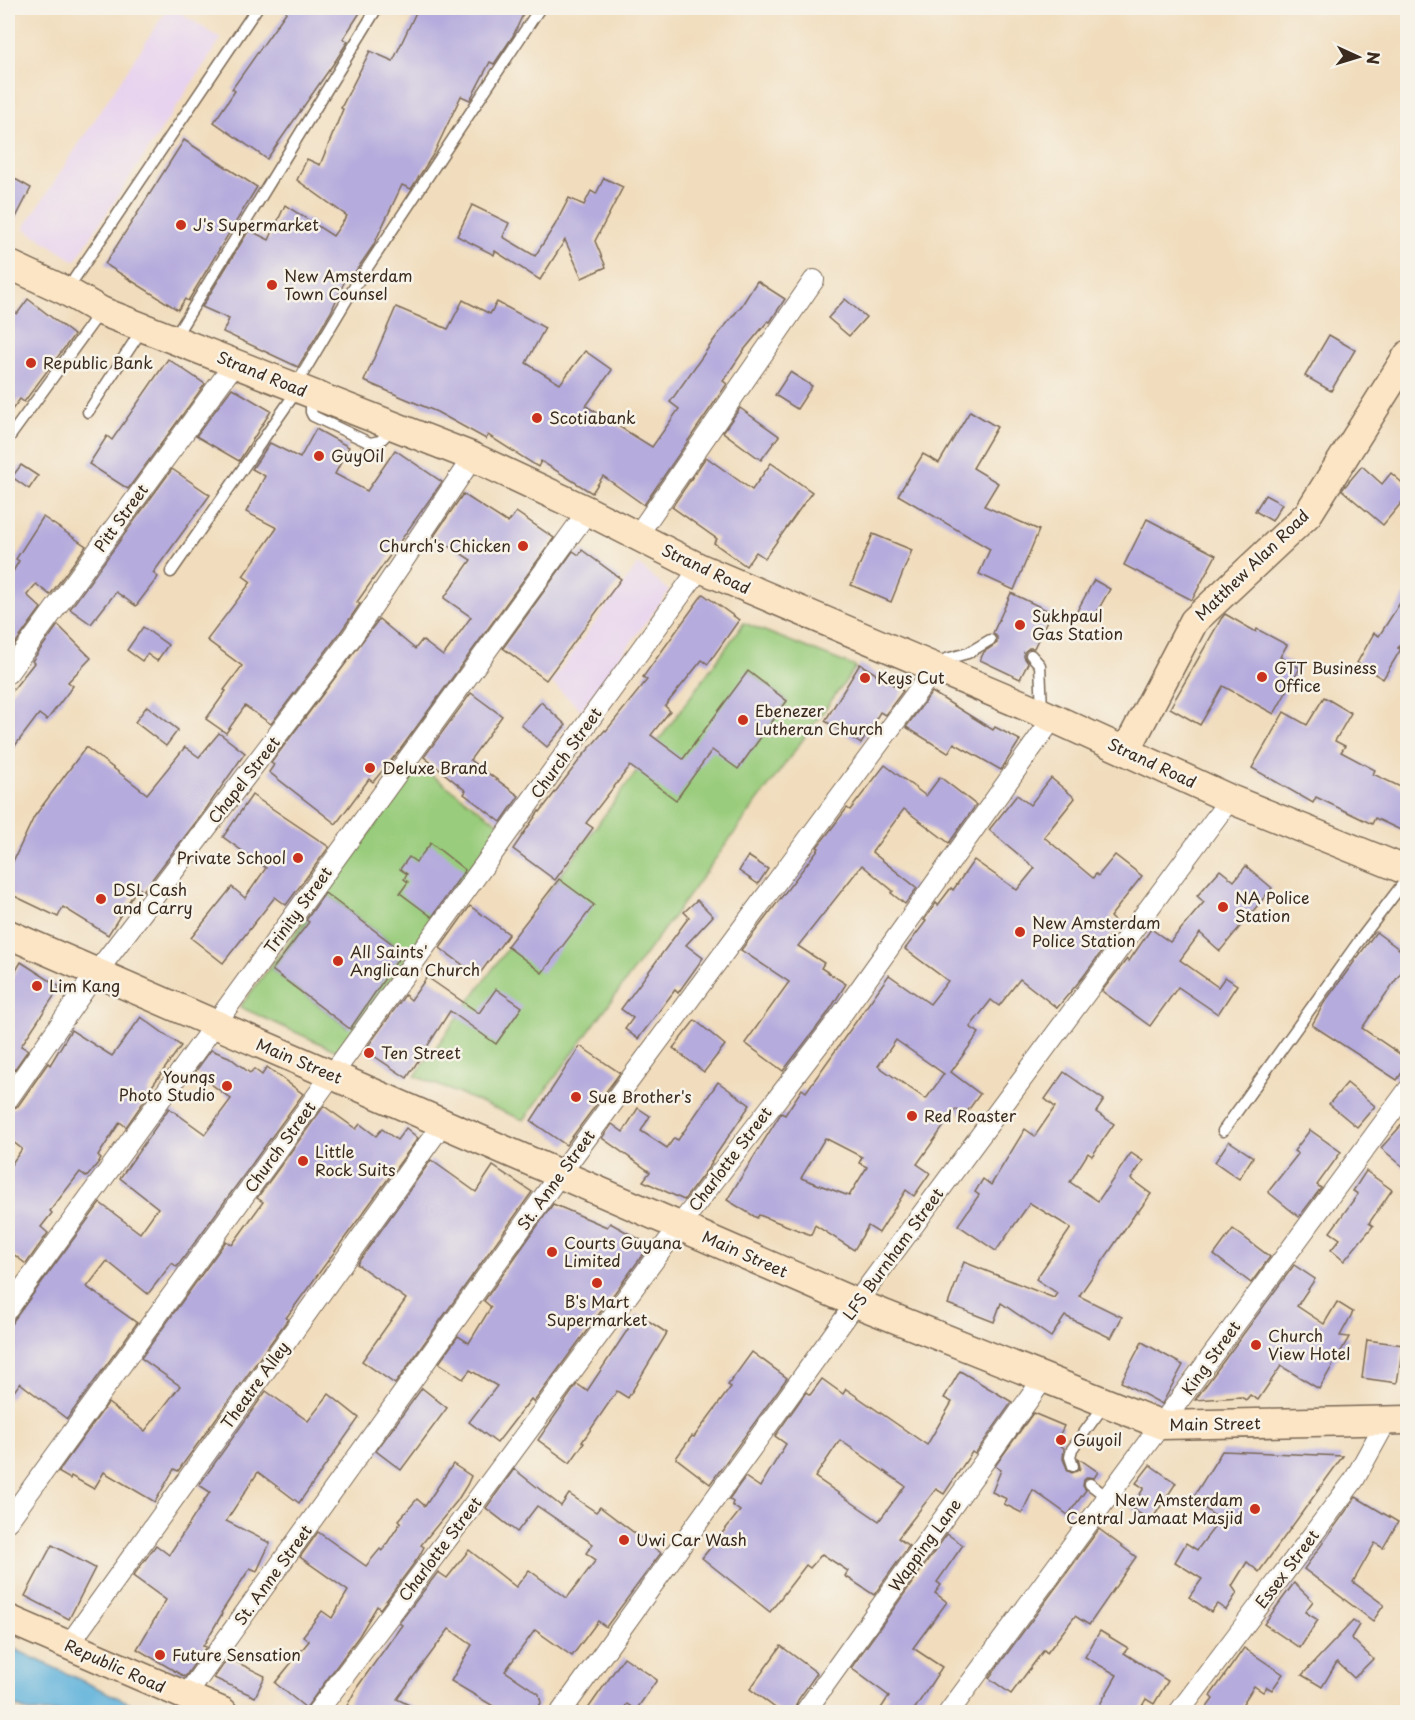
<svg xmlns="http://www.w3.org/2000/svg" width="1415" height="1720" viewBox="0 0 1415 1720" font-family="'Playpen Sans',sans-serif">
<rect width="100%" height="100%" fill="#f7f3e8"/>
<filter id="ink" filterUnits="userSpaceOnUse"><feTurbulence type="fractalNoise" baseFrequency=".0167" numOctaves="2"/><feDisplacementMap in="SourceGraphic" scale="12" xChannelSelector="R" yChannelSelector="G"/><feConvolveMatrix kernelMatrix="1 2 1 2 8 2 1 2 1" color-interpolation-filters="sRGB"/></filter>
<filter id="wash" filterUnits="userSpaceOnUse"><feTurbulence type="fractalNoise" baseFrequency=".008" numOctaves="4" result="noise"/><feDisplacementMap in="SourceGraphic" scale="24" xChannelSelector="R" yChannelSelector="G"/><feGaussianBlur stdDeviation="1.35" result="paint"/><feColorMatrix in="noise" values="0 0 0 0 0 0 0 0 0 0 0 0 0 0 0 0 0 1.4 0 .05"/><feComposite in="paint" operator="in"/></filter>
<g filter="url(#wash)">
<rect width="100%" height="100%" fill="#f1ddbd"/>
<!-- built -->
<g fill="#e7d2ef">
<polygon points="168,8 173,8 221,39 75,261 24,228"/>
<polygon points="638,564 669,591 581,710 551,682"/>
</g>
<!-- green -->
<g fill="#99cc7c" stroke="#6a7b4d" stroke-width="1.5" fill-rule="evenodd">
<path d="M744,623L856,667L524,1120L415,1076ZM748,671L787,701L738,768Z"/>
<path d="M419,766L501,825L339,1052L240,1007ZM328,895L403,952L347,1027L272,970Z"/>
</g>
<!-- water -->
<polygon fill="#60b2db" stroke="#4e6e7c" stroke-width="1.5" points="8,1646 149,1712 29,1712 8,1703"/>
<g id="blocks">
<!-- building -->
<g fill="#b5abdd" fill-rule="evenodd">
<polygon points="289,8 363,8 343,39 348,41 336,60 267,159 214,122 235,91 232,89"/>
<polygon points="418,8 526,8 513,36 494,64 490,62 470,100 461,96 434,153 411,189 402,185 373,246 351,278 347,276 331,312 298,367 223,332 229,319 202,307 249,230 269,240 285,205 333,236 347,216 297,180 307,159 320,165 343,109 341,108 370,51 393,61"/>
<polygon points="184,140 257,187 188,301 185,299 178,310 105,264"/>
<polygon points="8,175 31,188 8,233"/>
<polygon points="604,178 623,187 595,241 606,267 582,278 565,240 540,280 495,251 494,255 457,236 472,205 509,223 503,237 535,256 555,225 569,198 584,205 591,191 596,194"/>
<polygon points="757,281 785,299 770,322 768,321 744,350 723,381 727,384 644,505 603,476 592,493 541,461 538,467 488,435 486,439 437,412 364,381 396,307 448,329 463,300 490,314 497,302 545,328 526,363 560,384 585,351 612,370 586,406 652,447 679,409 670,402 716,337 742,305"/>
<polygon points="28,299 74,335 24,402 20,399 8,415 8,307 17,314"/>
<polygon points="845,299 866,317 849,336 828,318"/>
<polygon points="1329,335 1355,350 1331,391 1305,376"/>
<polygon points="168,359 205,384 128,489 89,464 107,436 112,440"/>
<polygon points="790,372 812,386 797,409 775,395"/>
<polygon points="232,388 271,411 239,461 196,436"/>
<polygon points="740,408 779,436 761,460 723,432"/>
<polygon points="970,411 997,427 973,468 998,483 984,506 1039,530 1014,590 979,574 990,549 898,495 923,454 939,463"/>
<polygon points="316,429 349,447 335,474 367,491 395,450 442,482 357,602 360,604 342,630 271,724 245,706 226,733 206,719 226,691 224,690 242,666 207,640 251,582 243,576 277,528 246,512 265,476 252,469 270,443 300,458"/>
<polygon points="706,457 752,490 771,463 812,492 765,558 756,552 746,566 714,543 717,539 672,507"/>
<polygon points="21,465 38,476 29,489 12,477"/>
<polygon points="1362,466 1382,484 1391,473 1407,487 1407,496 1383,525 1342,490"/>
<polygon points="172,469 210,495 153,573 158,577 136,606 116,592 91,624 70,609"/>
<polygon points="463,494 508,523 516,512 554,538 399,751 373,782 369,779 336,824 269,772 274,765 271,763 379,619 415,649 422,640 443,656 471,617 444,598 471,560 434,536"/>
<polygon points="1265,495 1282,504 1272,521 1255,511"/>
<polygon points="43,517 86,546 50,595 36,584 27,595 41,608 12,648 8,645 8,580 19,561 16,559"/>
<polygon points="1147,519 1216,555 1192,600 1124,565"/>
<polygon points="873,534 912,550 891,602 851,585"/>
<polygon points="582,550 621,579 546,680 503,648 573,551 579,555"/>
<polygon points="1094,580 1110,589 1091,622 1076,613"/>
<polygon points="1407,592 1407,633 1398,648 1401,649 1383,679 1357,663 1374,633 1379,636"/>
<polygon points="1011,593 1051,612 1034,648 1029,648 1024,652 1024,657 1028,663 1020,679 980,660 984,652 997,643 997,637 993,633"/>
<polygon points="703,594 739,620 708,664 702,660 665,706 670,711 651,735 683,759 748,671 787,701 738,769 712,750 676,800 630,766 586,823 593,828 555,880 513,849 539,811 540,812 581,758 605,730 606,731 647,680 643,677"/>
<polygon points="1225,614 1256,632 1257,629 1287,645 1280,657 1300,668 1274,714 1223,686 1200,725 1170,708 1221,619"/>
<polygon points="58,625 91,658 68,682 73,686 47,720 39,714 8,755 8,696 34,663 32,661"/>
<polygon points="143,627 168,645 157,661 147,654 142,661 127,650"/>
<polygon points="860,664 903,691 885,715 880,712 861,744 825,721"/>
<polygon points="932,692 993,730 995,727 1020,740 1001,770 954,743 948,753 906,727"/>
<polygon points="471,693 502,716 470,760 519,796 501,822 464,794 466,791 424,757"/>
<polygon points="1324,697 1351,713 1335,741 1345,746 1341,752 1375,770 1373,774 1407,790 1407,833 1375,818 1372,824 1316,797 1313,803 1252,768 1284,712 1307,725"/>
<polygon points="541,702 566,725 547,747 521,725"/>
<polygon points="147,706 178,730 166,746 135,722"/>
<polygon points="219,733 245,753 206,809 143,891 138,887 108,935 63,907 58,917 8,893 8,872 34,817 86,747 147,794 185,747 199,757"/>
<polygon points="885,765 926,796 940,777 976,805 949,843 904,809 872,852 917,888 905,904 891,893 893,891 862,865 798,946 824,963 821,968 846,984 827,1014 783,1071 745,1043 789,982 741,950 819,848 817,847 829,832 847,808 850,810"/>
<path d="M1051,778L1075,798L1044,837L1093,878L1096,874L1098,876L1115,855L1142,876L1110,917L1119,926L1106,940L1108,943L1083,977L1057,1008L1020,979L999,1006L991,1000L970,1027L979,1033L951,1072L980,1094L964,1116L956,1109L917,1164L930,1173L914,1196L906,1190L879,1233L868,1226L854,1250L815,1225L811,1235L759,1215L757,1218L727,1200L780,1115L781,1113L785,1115L802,1089L806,1092L889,975L930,1004L948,981L905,949L926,921L924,920L936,903L938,905L951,888L953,890L974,860L1017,890L1035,868L989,830L1017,795L1030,805ZM896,1040L944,1074L926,1099L878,1066ZM825,1138L862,1157L859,1163L867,1167L849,1196L801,1178Z"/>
<polygon points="252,795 329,847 286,905 275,897 223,963 191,938 232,887 245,898 266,868 223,837"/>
<polygon points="431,843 465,870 432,917 400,893 408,882 404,879 407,874 400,869 409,857 416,862"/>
<polygon points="748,856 768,869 758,884 739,871"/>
<polygon points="1246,866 1272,888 1220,951 1200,933 1180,960 1218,987 1225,977 1237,985 1218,1014 1178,987 1150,1026 1102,991 1127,959 1129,961 1151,929 1170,942 1204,902 1197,896 1220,870 1234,881"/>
<polygon points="559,879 594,905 542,973 507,946"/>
<polygon points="325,893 403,952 350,1029 272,970 309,922 306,920"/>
<polygon points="697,900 713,916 686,945 703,958 678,993 675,990 638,1039 625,1029 633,1018 621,1009 689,917 684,912"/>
<polygon points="470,906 509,934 478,976 440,948"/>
<polygon points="1376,932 1407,955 1407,964 1362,1028 1407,1059 1407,1065 1397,1080 1312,1025 1324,1003"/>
<polygon points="21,962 60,987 21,1046 28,1050 8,1079 8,984"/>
<polygon points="427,977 479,1013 496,989 522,1007 496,1044 450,1011 407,1078 365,1050 405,995 411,1000"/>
<polygon points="141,1017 181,1046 147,1093 149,1094 126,1127 120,1122 98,1156 101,1159 87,1177 80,1172 50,1211 52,1213 41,1227 48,1233 26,1264 8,1250 8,1169 22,1149 8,1138 8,1111 18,1106 48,1063 50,1065 71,1030 112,1056"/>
<polygon points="695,1020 725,1045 704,1072 673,1048"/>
<polygon points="580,1046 620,1073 566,1145 531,1121"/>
<polygon points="211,1050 229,1057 250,1073 254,1069 262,1075 267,1067 303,1094 177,1267 172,1263 148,1294 107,1261 87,1287 137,1323 67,1419 20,1383 8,1400 8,1328 100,1203 140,1233 158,1208 120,1178 169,1108 205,1134 231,1099 195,1072"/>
<polygon points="1064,1072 1104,1100 1096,1112 1114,1124 1092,1156 1088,1153 1070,1182 1098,1201 1131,1153 1143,1161 1131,1179 1151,1194 1138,1212 1137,1211 1079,1296 1122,1317 1111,1338 1065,1316 1051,1337 1001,1303 994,1322 948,1304 964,1262 1054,1298 1057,1293 1036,1279 1071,1228 1030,1203 996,1251 958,1225 979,1195 975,1192 983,1179 991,1185 1025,1129 1035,1136 1055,1107 1045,1099"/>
<polygon points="718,1082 750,1105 711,1162 712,1163 684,1200 643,1181 650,1172 602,1138 612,1124 623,1132 638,1108 650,1116 641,1131 667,1148 674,1138 678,1140"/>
<polygon points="1347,1083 1375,1106 1357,1127 1329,1104"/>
<polygon points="324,1106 356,1129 360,1124 376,1136 382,1129 397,1140 406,1128 418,1138 286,1318 288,1319 178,1471 174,1469 155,1502 104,1472 94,1489 71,1476 70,1479 58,1472 108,1403 145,1431 180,1386 141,1358 226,1241 232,1245 263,1202 257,1198"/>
<polygon points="1407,1119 1407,1170 1381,1148"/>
<polygon points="1310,1130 1341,1152 1317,1185 1321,1188 1299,1217 1268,1192 1298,1154 1294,1151"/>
<polygon points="1229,1141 1253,1157 1239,1179 1215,1162"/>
<polygon points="431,1160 476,1192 493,1166 532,1192 395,1384 362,1361 406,1299 357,1264"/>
<polygon points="1366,1171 1392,1190 1369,1223 1373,1226 1344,1261 1331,1250 1340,1239 1330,1232 1358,1194 1353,1191"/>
<polygon points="553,1204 607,1227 610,1223 650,1245 534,1402 531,1399 497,1443 469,1422 497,1386 470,1370 463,1379 439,1363 458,1336 469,1343 491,1307 484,1301"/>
<polygon points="1233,1229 1270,1257 1251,1283 1214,1255"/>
<polygon points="1294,1265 1315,1279 1297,1306 1324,1324 1337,1302 1353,1312 1340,1336 1349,1337 1319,1389 1281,1366 1258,1400 1250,1395 1246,1400 1241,1397 1195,1400"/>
<polygon points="638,1314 667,1333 628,1398 617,1391 582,1442 584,1443 570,1463 538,1440 577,1384 587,1391"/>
<polygon points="1367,1340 1403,1345 1397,1383 1362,1378"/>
<polygon points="1142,1342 1183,1365 1162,1404 1121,1382"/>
<polygon points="752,1352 787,1378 710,1484 676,1458 692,1436 694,1437 731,1387 728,1385"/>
<path d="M960,1371L1012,1402L975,1454L972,1452L944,1494L936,1489L898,1538L909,1546L874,1595L845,1576L848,1571L822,1554L810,1568L806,1565L770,1612L702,1558L740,1511L732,1505L733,1502L729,1499L745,1477L760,1487L786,1444L775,1436L806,1392L810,1395L822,1379L843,1394L846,1389L927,1445L952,1402L944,1398ZM840,1440L905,1486L879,1521L815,1477Z"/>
<polygon points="422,1388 447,1408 401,1470 376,1451"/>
<polygon points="266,1391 308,1421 329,1394 359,1418 299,1503 258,1472 226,1521 270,1543 257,1571 250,1568 221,1613 222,1614 203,1646 206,1647 185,1677 137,1649 166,1600 133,1576 156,1545 169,1555 210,1492 199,1485"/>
<polygon points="1033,1413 1064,1426 1060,1434 1063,1437 1060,1445 1064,1448 1063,1459 1068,1471 1072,1473 1079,1470 1080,1467 1078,1458 1098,1472 1094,1478 1088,1477 1084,1480 1083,1486 1086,1490 1068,1515 1033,1490 1022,1513 1004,1504 1007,1499 992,1492 1001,1470 995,1466"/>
<polygon points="1222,1451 1343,1456 1259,1572 1247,1562 1232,1586 1237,1593 1226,1610 1217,1604 1211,1612 1189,1597 1202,1579 1175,1562 1186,1543 1197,1550 1220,1520 1192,1499"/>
<polygon points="453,1464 471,1476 467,1485 457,1501 421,1545 424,1547 418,1558 380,1609 377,1606 359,1636 306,1708 275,1683 309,1641 303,1636 322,1611 332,1618 348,1591 300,1557 318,1532 366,1566 380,1549 382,1551 401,1522 399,1520 417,1499 425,1506"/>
<polygon points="1150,1465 1176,1483 1151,1521 1131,1508 1144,1488 1136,1483"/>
<polygon points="514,1469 561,1506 569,1494 596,1512 600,1507 661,1553 606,1627 598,1621 572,1656 535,1630 505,1671 539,1694 541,1703 534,1713 492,1713 495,1707 451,1681 472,1645 449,1629 397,1699 425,1713 343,1713 358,1686 402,1625 399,1623 438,1572 447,1578 469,1550 516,1587 529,1570 567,1598 596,1560 586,1553 593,1544 537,1506 517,1532 486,1508"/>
<polygon points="1356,1497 1398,1522 1383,1548 1375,1543 1353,1582 1384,1605 1373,1621 1304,1569"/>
<polygon points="1099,1529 1136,1557 1089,1625 1075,1616 1047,1653 1044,1650 1011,1694 989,1678"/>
<polygon points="947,1534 963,1545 937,1582 941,1585 935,1593 947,1602 913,1648 942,1667 912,1713 878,1713 889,1696 851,1668"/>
<polygon points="52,1545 95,1568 69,1619 25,1596"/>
<polygon points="1294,1583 1313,1601 1305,1612 1318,1620 1300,1648 1264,1624"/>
<polygon points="1353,1621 1359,1625 1351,1638 1373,1659 1354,1678 1337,1662 1322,1687 1302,1675"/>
<polygon points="1100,1631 1128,1648 1124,1653 1168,1681 1154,1704 1146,1699 1138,1713 1095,1713 1117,1675 1085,1657"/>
<polygon points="781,1646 817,1673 798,1700 793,1713 782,1713 750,1689"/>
<polygon points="1244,1648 1283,1674 1272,1690 1267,1687 1263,1692 1254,1686 1237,1713 1203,1713 1213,1699 1210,1696"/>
<polygon points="624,1657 657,1680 636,1710 627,1704 621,1713 585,1713"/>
<polygon points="228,1658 265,1676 255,1697 214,1678"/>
</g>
</g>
</g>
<g filter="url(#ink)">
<use href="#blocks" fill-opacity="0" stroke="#7b6956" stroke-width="1.5"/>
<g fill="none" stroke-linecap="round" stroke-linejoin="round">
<!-- lane casing -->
<g stroke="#7b6956" stroke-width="13">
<g id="lane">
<polyline points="66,291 257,8"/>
<polyline points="175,337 377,8"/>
<polyline points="296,385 355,286 540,8"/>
<polyline points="311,394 311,412 313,416 370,443 380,441 392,429"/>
<polyline points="88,412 143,328"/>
<polyline points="8,439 101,311"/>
<polyline points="171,572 298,389"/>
<polyline points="1031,655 1040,665 1042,710"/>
<polyline points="937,666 946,659 968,653 990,640"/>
<polyline points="1223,1131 1359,941 1408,877"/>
<polyline points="1073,1466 1070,1457 1072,1449 1106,1403"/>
<polyline points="1090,1484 1108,1498"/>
</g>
</g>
<!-- street casing -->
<g stroke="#7b6956" stroke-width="22">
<g id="street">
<polyline points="637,536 814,280"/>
<polyline points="8,673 235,363"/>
<polyline points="8,1099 96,973 352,637 473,457"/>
<polyline points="8,1309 588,511"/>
<polyline points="8,1521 700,568"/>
<polyline points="68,1646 443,1123"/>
<polyline points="185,1697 560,1174 935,668"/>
<polyline points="317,1712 476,1501 680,1225 837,1021 1053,718"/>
<polyline points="561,1712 856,1303 1230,799"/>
<polyline points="805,1712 1044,1378"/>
<polyline points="949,1712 1408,1090"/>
<polyline points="1179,1712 1354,1480 1387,1420"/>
</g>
</g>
<!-- secondary casing -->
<g stroke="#7b6956" stroke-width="31">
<g id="secondary">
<polyline points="8,264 66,291 101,311 473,457 588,511 700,568 1042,713 1230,799 1408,871"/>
<polyline points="1126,751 1194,621 1308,514 1408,355"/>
<polyline points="8,934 856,1303 1162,1425 1408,1420"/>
<polyline points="8,1619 223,1712"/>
</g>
</g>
<!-- lane -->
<use href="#lane" stroke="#fff" stroke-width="10"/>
<!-- street -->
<use href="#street" stroke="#fff" stroke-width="20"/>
<!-- secondary -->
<use href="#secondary" stroke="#fce5c4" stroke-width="28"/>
</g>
</g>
<!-- markers -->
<g fill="#c8321e" stroke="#f7f3e8" stroke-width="2">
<circle cx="181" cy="225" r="6"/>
<circle cx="272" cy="285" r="6"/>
<circle cx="31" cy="363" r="6"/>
<circle cx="537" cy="418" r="6"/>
<circle cx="319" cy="456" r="6"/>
<circle cx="523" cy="546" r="6"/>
<circle cx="1020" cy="625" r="6"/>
<circle cx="1262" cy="677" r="6"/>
<circle cx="865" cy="678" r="6"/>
<circle cx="743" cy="720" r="6"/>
<circle cx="370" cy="768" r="6"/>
<circle cx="298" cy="858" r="6"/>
<circle cx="101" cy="899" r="6"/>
<circle cx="1223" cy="907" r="6"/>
<circle cx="1020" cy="932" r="6"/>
<circle cx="338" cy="961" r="6"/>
<circle cx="37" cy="986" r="6"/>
<circle cx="369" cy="1053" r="6"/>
<circle cx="227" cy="1086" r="6"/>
<circle cx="576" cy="1097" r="6"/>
<circle cx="912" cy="1116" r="6"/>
<circle cx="303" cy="1161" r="6"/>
<circle cx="552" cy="1252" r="6"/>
<circle cx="597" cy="1283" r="6"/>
<circle cx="1256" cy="1345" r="6"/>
<circle cx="1061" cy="1440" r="6"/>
<circle cx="1255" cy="1509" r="6"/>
<circle cx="624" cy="1540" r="6"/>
<circle cx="160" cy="1655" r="6"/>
</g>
<g text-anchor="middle" stroke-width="5" stroke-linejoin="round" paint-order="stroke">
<!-- poi labels -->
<g font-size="16" fill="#3b2a1e" stroke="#f7f3e8" text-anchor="start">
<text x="193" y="231">J's Supermarket</text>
<text x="284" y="282">New Amsterdam<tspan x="284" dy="18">Town Counsel</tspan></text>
<text x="43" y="369">Republic Bank</text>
<text x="549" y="424">Scotiabank</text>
<text x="331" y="462">GuyOil</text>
<text x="511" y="552" text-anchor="end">Church's Chicken</text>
<text x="1032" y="622">Sukhpaul<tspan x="1032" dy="18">Gas Station</tspan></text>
<text x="1274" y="674">GTT Business<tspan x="1274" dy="18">Office</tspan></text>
<text x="877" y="684">Keys Cut</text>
<text x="755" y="717">Ebenezer<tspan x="755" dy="18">Lutheran Church</tspan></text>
<text x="382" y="774">Deluxe Brand</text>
<text x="286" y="864" text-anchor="end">Private School</text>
<text x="113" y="896">DSL Cash<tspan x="113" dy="18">and Carry</tspan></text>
<text x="1235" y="904">NA Police<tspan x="1235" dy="18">Station</tspan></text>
<text x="1032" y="929">New Amsterdam<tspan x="1032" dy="18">Police Station</tspan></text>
<text x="350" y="958">All Saints'<tspan x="350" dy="18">Anglican Church</tspan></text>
<text x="49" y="992">Lim Kang</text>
<text x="381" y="1059">Ten Street</text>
<text x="215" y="1083" text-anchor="end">Youngs<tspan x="215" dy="18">Photo Studio</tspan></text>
<text x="588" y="1103">Sue Brother's</text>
<text x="924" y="1122">Red Roaster</text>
<text x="315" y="1158">Little<tspan x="315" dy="18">Rock Suits</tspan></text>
<text x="564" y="1249">Courts Guyana<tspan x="564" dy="18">Limited</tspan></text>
<text x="597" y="1308" text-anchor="middle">B's Mart<tspan x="597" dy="18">Supermarket</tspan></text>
<text x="1268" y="1342">Church<tspan x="1268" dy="18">View Hotel</tspan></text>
<text x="1073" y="1446">Guyoil</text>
<text x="1243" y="1506" text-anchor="end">New Amsterdam<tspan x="1243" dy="18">Central Jamaat Masjid</tspan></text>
<text x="636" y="1546">Uwi Car Wash</text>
<text x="172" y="1661">Future Sensation</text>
</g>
<!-- street labels -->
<g font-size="16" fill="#3b2a1e" stroke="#f7f3e8">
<text transform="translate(262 374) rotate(22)" y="6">Strand Road</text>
<text transform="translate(121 518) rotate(-54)" y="6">Pitt Street</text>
<text transform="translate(1252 565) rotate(-44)" y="6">Matthew Alan Road</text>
<text transform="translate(706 569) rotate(25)" y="6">Strand Road</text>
<text transform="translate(566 753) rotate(-54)" y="6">Church Street</text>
<text transform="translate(1152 763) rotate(25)" y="6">Strand Road</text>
<text transform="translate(244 780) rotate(-52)" y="6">Chapel Street</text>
<text transform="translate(298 910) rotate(-54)" y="6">Trinity Street</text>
<text transform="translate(299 1061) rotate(23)" y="6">Main Street</text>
<text transform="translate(280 1147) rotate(-54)" y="6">Church Street</text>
<text transform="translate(730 1159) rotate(-53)" y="6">Charlotte Street</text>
<text transform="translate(556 1180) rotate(-54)" y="6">St. Anne Street</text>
<text transform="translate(745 1254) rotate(24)" y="6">Main Street</text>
<text transform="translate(893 1254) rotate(-54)" y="6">LFS Burnham Street</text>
<text transform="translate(1211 1358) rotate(-54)" y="6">King Street</text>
<text transform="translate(255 1385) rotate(-54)" y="6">Theatre Alley</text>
<text transform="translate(1215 1424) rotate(-1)" y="6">Main Street</text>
<text transform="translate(925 1545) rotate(-54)" y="6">Wapping Lane</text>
<text transform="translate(440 1549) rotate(-53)" y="6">Charlotte Street</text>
<text transform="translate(1287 1569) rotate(-53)" y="6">Essex Street</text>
<text transform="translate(273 1575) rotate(-54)" y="6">St. Anne Street</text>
<text transform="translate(115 1666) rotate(24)" y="6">Republic Road</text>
</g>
</g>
<!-- margin -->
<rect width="1415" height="1720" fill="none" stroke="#f7f3e8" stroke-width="30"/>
<!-- north arrow -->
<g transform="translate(1358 57) rotate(94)" stroke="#f7f3e8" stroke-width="4.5" paint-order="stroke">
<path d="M0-4.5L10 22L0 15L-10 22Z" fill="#3b2a1e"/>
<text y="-9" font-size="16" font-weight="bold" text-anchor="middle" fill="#3b2a1e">N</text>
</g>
</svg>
